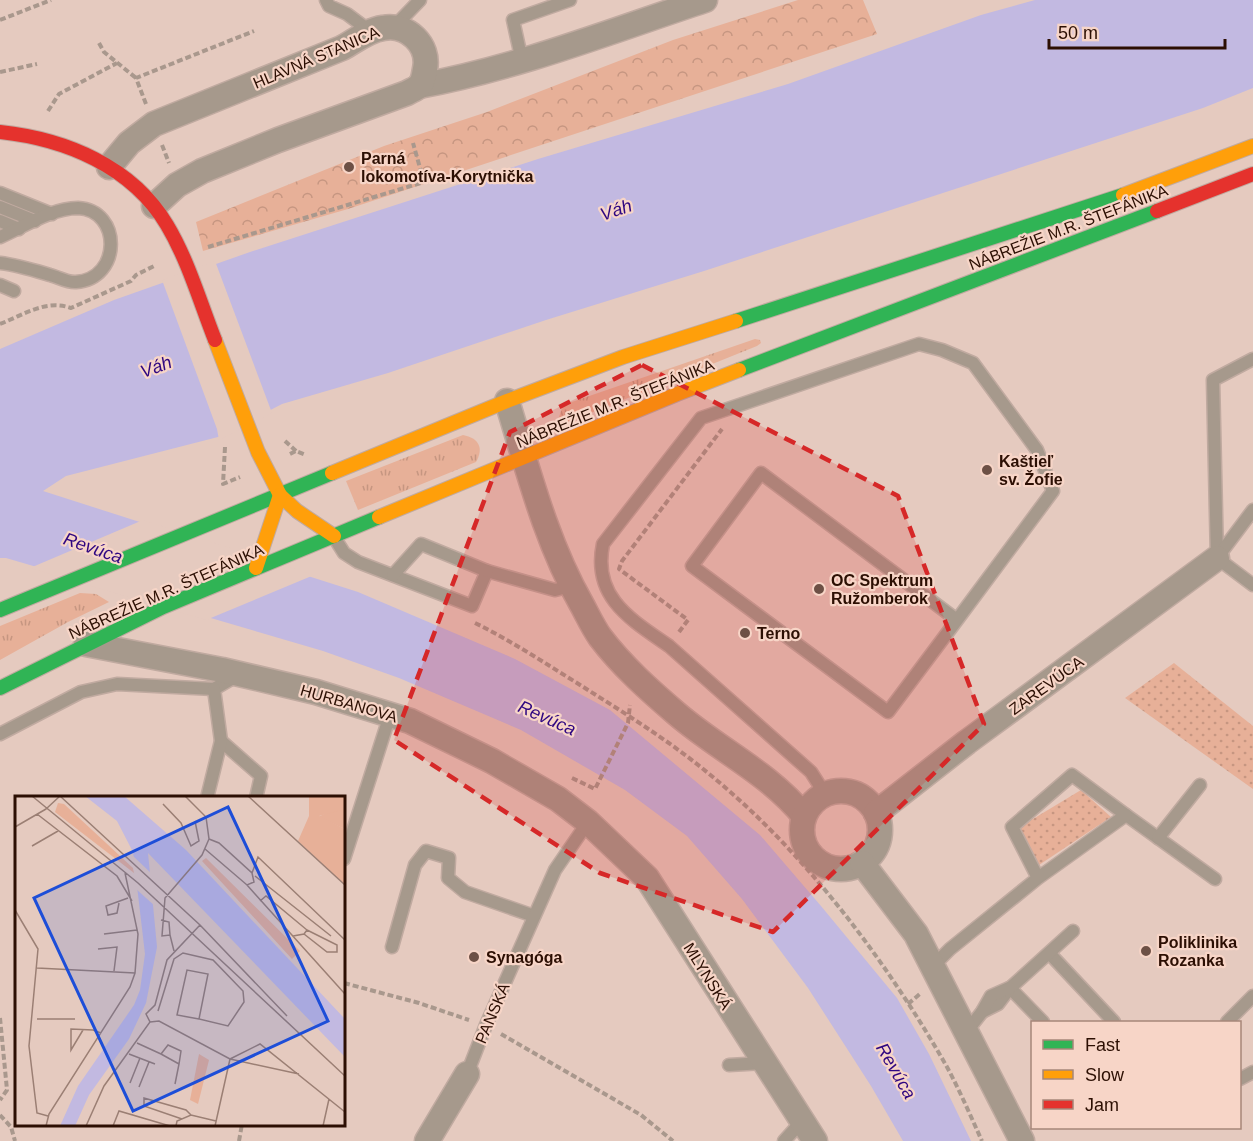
<svg xmlns="http://www.w3.org/2000/svg" width="1253" height="1141" viewBox="0 0 1253 1141" font-family="Helvetica,sans-serif">
<defs>
<pattern id="grass-tufts" width="24" height="20" patternUnits="userSpaceOnUse" patternTransform="scale(1.5)"><rect width="24" height="20" fill="#e7b098"/><path d="M3 7l-1-3M5 7V3M7 7l1-3M15 17l-1-3M17 17v-4M19 17l1-3" fill="none" stroke="#c69681"/></pattern>
<pattern id="forest-crowns" width="20" height="18" patternUnits="userSpaceOnUse" patternTransform="scale(1.5)"><rect width="20" height="18" fill="#e7b098"/><path d="M2 6a3 3 0 1 1 6 0M12 15a3 3 0 1 1 6 0" fill="none" stroke="#c69681"/></pattern>
<pattern id="garden-dots" width="8" height="8" patternUnits="userSpaceOnUse" patternTransform="scale(1.5)"><rect width="8" height="8" fill="#e7b098"/><path d="M2 2h.1M6 6h.1" fill="none" stroke="#c69681" stroke-width="1.8" stroke-linecap="round"/></pattern>
</defs>
<rect width="100%" height="100%" fill="#e5cabf"/>
<!-- grass -->
<g fill="url(#grass-tufts)">
<polygon points="755,339 760,340 761,343 757,346 566,423 559,417 563,405"/>
<path d="M463,435C479,438 484,448 476,462L358,510L346,481Z"/>
<polygon points="80,593 96,594 109,602 68,622 0,660 0,626"/>
</g>
<!-- forest -->
<polygon fill="url(#forest-crowns)" points="798,0 863,0 877,34 348,209 203,251 196,222 384,146 487,112 673,40"/>
<!-- garden -->
<g fill="url(#garden-dots)">
<polygon points="1174,663 1253,726 1253,789 1125,698"/>
<polygon points="1081,790 1111,817 1039,865 1018,828"/>
</g>
<!-- water -->
<polygon fill="#c2b9e1" points="1035,0 1253,0 1253,88 1203,108 704,271 546,320 388,373 282,404 218,437 66,476 43,491 358,592 515,659 610,710 760,835 821,906 897,998 929,1054 971,1141 903,1141 871,1086 808,988 742,899 687,836 625,790 521,730 399,678 323,651 6,558 0,558 0,349 114,300 250,252 538,159 788,84 981,15"/>
<!-- pier -->
<g fill="#e5cabf">
<polygon points="215,261 272,413 219,440 217,429 162,280"/>
<polygon points="143,520 314,575 206,620 30,568"/>
</g>
<g fill="none" stroke-linecap="round" stroke-linejoin="round">
<!-- lane casing -->
<g stroke="#c0aaa0" stroke-width="15">
<g id="lane">
<polyline points="326,0 329,6 347,14 371,32"/>
<polyline points="394,27 420,0"/>
<polyline points="522,61 513,20 570,0"/>
<polyline points="0,193 52,214"/>
<polyline points="0,207 35,221"/>
<polyline points="0,221 19,229"/>
<path d="M0,237C23,227 52,208 78,208C122,210 122,279 76,282C68,283 58,277 50,275C33,270 17,265 0,263"/>
<polyline points="0,285 14,291"/>
<polyline points="334,537 344,553 358,562 472,606 487,571 555,590 571,586"/>
<polyline points="1217,558 1213,380 1253,359"/>
<polyline points="1217,558 1253,510"/>
<polyline points="1217,558 1253,585"/>
<polyline points="393,575 421,544 487,571"/>
<polyline points="0,734 81,692 117,684 214,689 238,675"/>
<polyline points="221,741 261,776 256,798"/>
<path d="M825,794L811,772L669,646C630,619 592,597 603,544L701,418L919,344L942,350L973,363L1037,450L1053,491L957,620L761,473L692,566L888,712L957,620"/>
<polyline points="207,798 221,741 214,689"/>
<polyline points="1126,815 1215,879"/>
<polyline points="1158,838 1200,785"/>
<polyline points="344,859 390,715"/>
<polyline points="392,947 415,865 426,851 449,858 448,878 465,892 534,916"/>
<polyline points="1050,954 1114,1022"/>
<polyline points="932,967 950,949 1038,878 1012,827 1072,775 1126,815 1038,878"/>
<polyline points="1010,988 1043,1022"/>
<polyline points="982,1012 998,1004 1010,988 1073,931"/>
<polyline points="1227,1022 1253,996"/>
<polyline points="967,1031 982,1012 991,996 1009,988"/>
<polyline points="729,1065 764,1063"/>
<polyline points="467,1074 486,1025 555,870 588,822"/>
<polyline points="1240,1079 1253,1072"/>
<polyline points="784,1141 802,1121"/>
</g>
</g>
<!-- street casing -->
<g stroke="#c0aaa0" stroke-width="27">
<g id="street">
<path d="M419,86C517,68 611,31 705,0"/>
<path d="M109,167L129,143L154,124L342,48C355,41 368,30 383,28C407,23 430,45 425,69C424,75 423,82 419,86C416,89 410,91 407,93L278,140L202,171L177,185L154,206"/>
<path d="M507,401C528,470 546,542 582,605C588,616 593,627 600,637C622,666 649,690 677,714C719,750 769,773 804,816"/>
<polyline points="86,644 222,670 316,692 410,721 492,761 558,799 588,822 647,878 815,1141"/>
<circle cx="841" cy="830" r="39"/>
<polyline points="876,813 967,742 1217,558"/>
<polyline points="862,863 916,934 1022,1141"/>
<polyline points="427,1141 467,1074"/>
</g>
</g>
<!-- fast casing -->
<g stroke="#c0aaa0" stroke-width="16">
<g id="fast">
<polyline points="736,321 1123,195"/>
<polyline points="739,370 1157,211"/>
<polyline points="0,610 332,473"/>
<polyline points="0,688 163,607 379,517"/>
</g>
</g>
<!-- slow casing -->
<g stroke="#c0aaa0" stroke-width="16">
<g id="slow">
<polyline points="1123,195 1253,146"/>
<polyline points="215,340 258,452 280,495 297,511 334,536"/>
<polyline points="332,473 507,401 623,357 736,321"/>
<polyline points="379,517 677,394 739,370"/>
<polyline points="256,568 280,495"/>
</g>
</g>
<!-- jam casing -->
<g stroke="#c0aaa0" stroke-width="16">
<g id="jam">
<path d="M0,132C65,139 132,166 167,225C188,260 200,302 215,340"/>
<polyline points="1157,211 1253,174"/>
</g>
</g>
<!-- path -->
<g stroke="#a9988d" stroke-width="4" stroke-dasharray="6 3" stroke-linecap="butt">
<polyline points="0,20 51,0"/>
<polyline points="99,43 104,52 136,78"/>
<polyline points="0,72 37,64"/>
<polyline points="146,104 136,78 254,31"/>
<polyline points="48,111 59,94 117,63"/>
<polyline points="162,145 169,163"/>
<polyline points="208,247 424,182 413,143"/>
<path d="M0,324C23,315 46,299 71,308L131,281L136,275L156,265"/>
<polyline points="285,441 296,451"/>
<polyline points="225,447 223,484 240,477"/>
<polyline points="290,454 296,451 306,455"/>
<path d="M475,623C510,640 543,662 577,683C621,711 667,739 708,773C804,851 886,960 947,1067C960,1091 971,1117 982,1141"/>
<polyline points="679,632 688,620 619,569 622,561 722,429"/>
<polyline points="572,778 595,789 628,723 630,705"/>
<polyline points="344,983 419,1003 469,1020"/>
<polyline points="908,1004 921,993"/>
<polyline points="0,1018 7,1090 0,1100"/>
<polyline points="501,1034 641,1115 673,1141"/>
<polyline points="0,1115 11,1127 15,1141"/>
<polyline points="239,1141 242,1124"/>
</g>
<!-- lane -->
<use href="#lane" stroke="#a6998c" stroke-width="12"/>
<!-- street -->
<use href="#street" stroke="#a6998c" stroke-width="24"/>
<!-- fast -->
<use href="#fast" stroke="#30b455" stroke-width="14"/>
<!-- slow -->
<use href="#slow" stroke="#ff9f0a" stroke-width="14"/>
<!-- jam -->
<use href="#jam" stroke="#e5322d" stroke-width="14"/>
</g>
<!-- marked area -->
<path fill="#d62828" fill-opacity="0.2" stroke="#d62828" stroke-width="4.5" stroke-dasharray="12 8" stroke-linejoin="round" d="M642,365L898,496L984,724L773,932L600,873L394,740L510,432Z"/>
<!-- markers -->
<g fill="#6d5045" stroke="#f7d5c7" stroke-width="2">
<circle cx="349" cy="167" r="6"/>
<circle cx="987" cy="470" r="6"/>
<circle cx="819" cy="589" r="6"/>
<circle cx="745" cy="633" r="6"/>
<circle cx="1146" cy="951" r="6"/>
<circle cx="474" cy="957" r="6"/>
</g>
<g text-anchor="middle" stroke-width="4.5" stroke-linejoin="round" paint-order="stroke">
<!-- street labels -->
<g font-size="16" fill="#2c0f03" stroke="#f7d5c7">
<text transform="translate(316 57) rotate(-23)" y="6">HLAVNÁ STANICA</text>
<text transform="translate(1068 227) rotate(-21)" y="6">NÁBREŽIE M.R. ŠTEFÁNIKA</text>
<text transform="translate(615 403) rotate(-22)" y="6">NÁBREŽIE M.R. ŠTEFÁNIKA</text>
<text transform="translate(166 591) rotate(-24)" y="6">NÁBREŽIE M.R. ŠTEFÁNIKA</text>
<text transform="translate(1046 685) rotate(-36)" y="6">ZAREVÚCA</text>
<text transform="translate(349 703) rotate(16)" y="6">HURBANOVA</text>
<text transform="translate(708 976) rotate(58)" y="6">MLYNSKÁ</text>
<text transform="translate(492 1013) rotate(-67)" y="6">PANSKÁ</text>
</g>
<!-- poi labels -->
<g font-size="16" font-weight="bold" fill="#2c0f03" stroke="#f7d5c7" text-anchor="start">
<text x="361" y="164">Parná<tspan x="361" dy="18">lokomotíva-Korytnička</tspan></text>
<text x="999" y="467">Kaštieľ<tspan x="999" dy="18">sv. Žofie</tspan></text>
<text x="831" y="586">OC Spektrum<tspan x="831" dy="18">Ružomberok</tspan></text>
<text x="757" y="639">Terno</text>
<text x="1158" y="948">Poliklinika<tspan x="1158" dy="18">Rozanka</tspan></text>
<text x="486" y="963">Synagóga</text>
</g>
<!-- water labels -->
<g font-size="18" font-style="italic" fill="#2f0781" stroke="#f7d5c7">
<text transform="translate(616 210) rotate(-19)" y="6">Váh</text>
<text transform="translate(156 367) rotate(-21)" y="6">Váh</text>
<text transform="translate(93 548) rotate(19)" y="6">Revúca</text>
<text transform="translate(547 718) rotate(24)" y="6">Revúca</text>
<text transform="translate(896 1071) rotate(60)" y="6">Revúca</text>
</g>
</g>
<!-- overview -->
<g transform="translate(15 796)">
<rect width="330" height="330" fill="#e5cabf"/>
<path d="M43,7L49,8L118,72L119,77L40,16ZM322,12H330V33L303,21Z" fill="#e7b098"/>
<path d="M294,0H330V13L304,20L330,33V89L283,45L294,20ZM191,62L285,155L277,163L187,65Z" fill="#e7b098"/>
<path d="M184,258L194,264L183,308L175,304Z" fill="#e7b098"/>
<path d="M70,0H109L171,54L330,223V261L133,57L142,151L131,207L114,243L74,299L60,330H45L63,290L119,209L125,194L130,158L118,56L102,25Z" fill="#c2b9e1"/>
<path d="M117,59L137,78L141,111L121,93Z" fill="#e5cabf"/>
<path fill="none" stroke="#9b7f74" stroke-width="1.5" d="M17,0L123,87L330,280M45,0L185,129L272,220M233,0L330,89M148,8L166,27L176,50L184,45L180,25M31,13L45,0M22,18L102,80L117,105M0,31L31,13M17,50L43,35M190,53L232,89L239,86L237,77L204,47L194,43M237,77L243,61L330,144M240,80L316,140M232,89L330,198M245,105L251,100L292,134L289,138L278,140M104,107L102,117L93,119L91,110L113,102M0,114L23,153L14,250L22,317L33,320M146,124L154,126L155,139M89,138L122,134M289,138L312,156H322V149L292,134M83,153L102,151L99,175M159,155L155,139L147,140L150,102L187,59L194,43L191,21L170,0M22,172L120,177M143,215L159,163L168,157L198,164L228,195L229,206L213,230L184,223L193,178L172,174L162,219L184,223M22,223H60M135,226L144,225L215,263L284,278M68,234L56,254V233L78,234L86,237M122,247L146,258L153,249L166,255L164,268L146,258M114,258L140,268M215,263L245,248L330,316M115,287L125,262M160,288L164,268M124,291L134,266M167,323L129,310V302L171,314L176,319M31,330L34,318L115,191L120,177L123,138L110,77M71,330L89,290L135,226L131,218L140,209L152,164L185,129M98,330L104,315L155,330M161,330L162,325L176,319L201,325M200,330L215,263M308,330L314,303"/>
<path fill="#1d4ed8" fill-opacity="0.15" stroke="#1d4ed8" stroke-width="3" d="M213,11L313,225L118,315L19,102Z"/>
<rect width="330" height="330" fill="none" stroke="#2c0f03" stroke-width="3"/>
</g>
<!-- legend -->
<rect x="1031" y="1021" width="210" height="108" fill="#f7d5c7" stroke="#a68679" stroke-width="1.5"/>
<rect x="1043" y="1040" width="30" height="9" fill="#30b455" stroke="#a68679" stroke-width="1.5"/>
<text x="1085" y="1051" font-size="18" fill="#2c0f03">Fast</text>
<rect x="1043" y="1070" width="30" height="9" fill="#ff9f0a" stroke="#a68679" stroke-width="1.5"/>
<text x="1085" y="1081" font-size="18" fill="#2c0f03">Slow</text>
<rect x="1043" y="1100" width="30" height="9" fill="#e5322d" stroke="#a68679" stroke-width="1.5"/>
<text x="1085" y="1111" font-size="18" fill="#2c0f03">Jam</text>
<!-- scale -->
<path d="M1049 39v9h176v-9" fill="none" stroke="#2c0f03" stroke-width="3"/>
<text x="1058" y="39" font-size="18" fill="#2c0f03" stroke="#f7d5c7" stroke-width="4.5" paint-order="stroke">50 m</text>
</svg>
